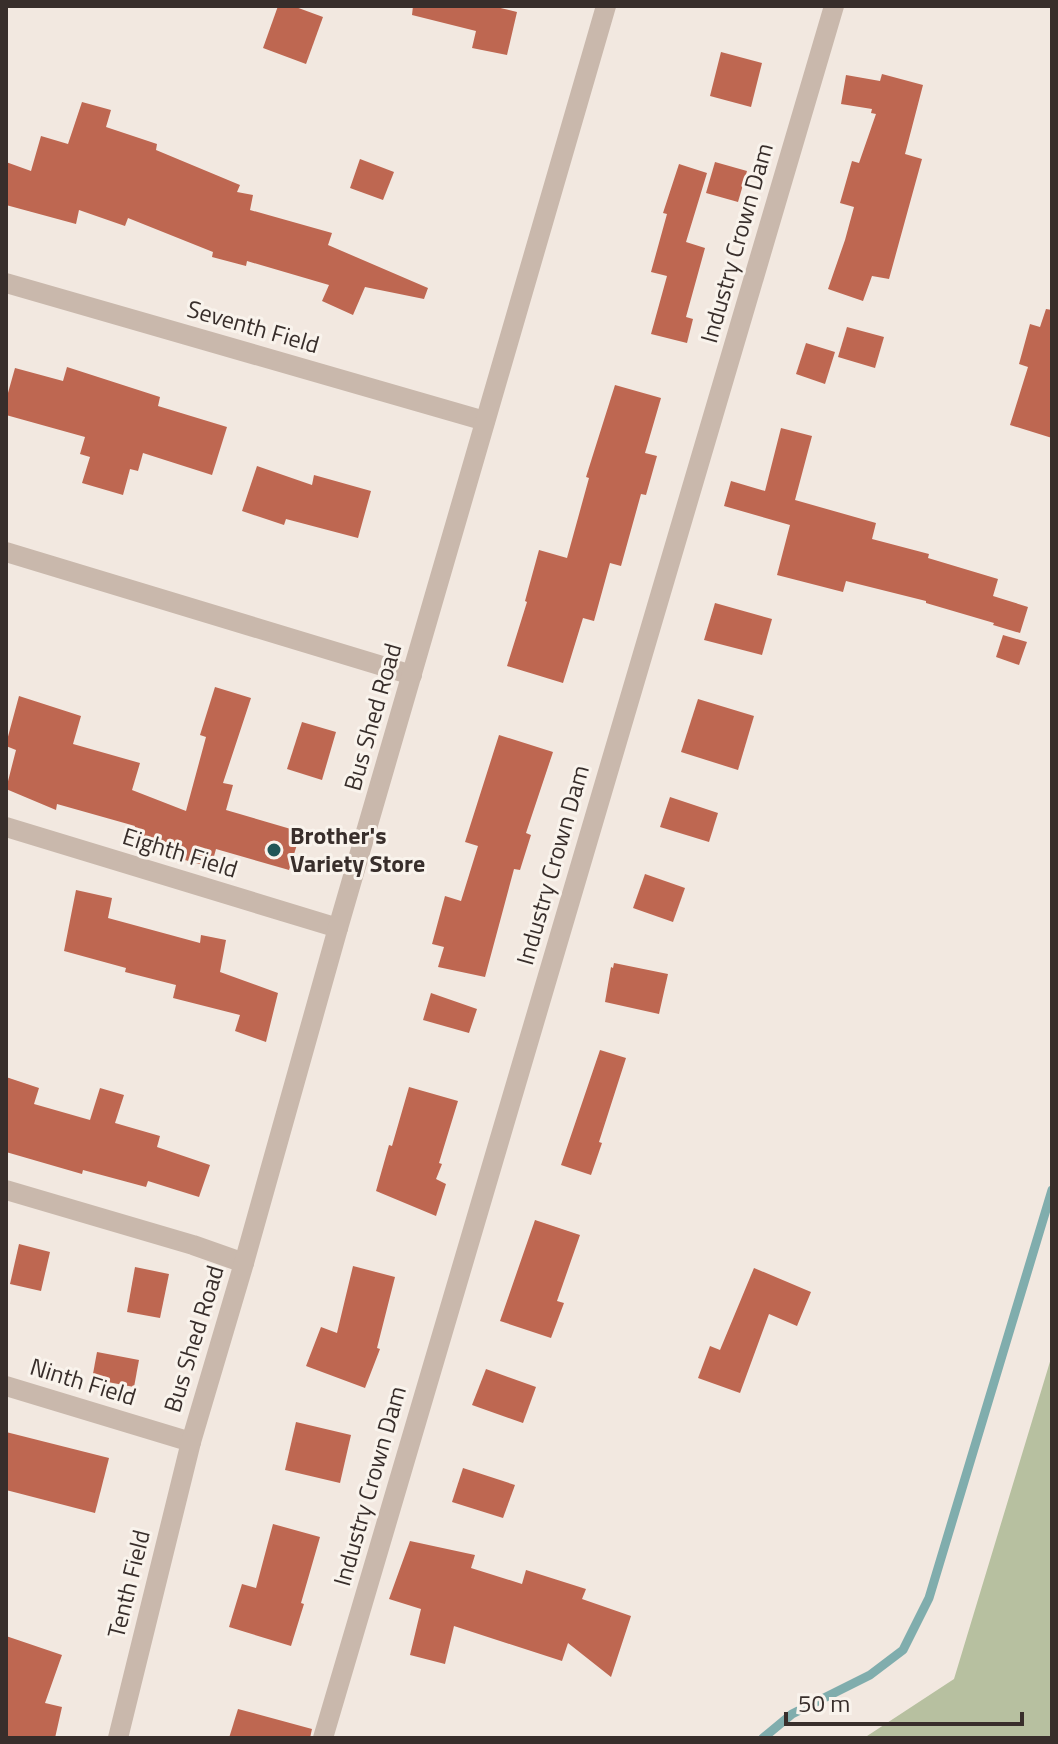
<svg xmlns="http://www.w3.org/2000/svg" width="1058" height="1744" viewBox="0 0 1058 1744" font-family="'Titillium Web',sans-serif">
<rect width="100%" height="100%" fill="#f2e8e0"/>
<!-- green -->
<polygon fill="#b7c0a0" points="1052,1355 1052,1738 864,1738 954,1679"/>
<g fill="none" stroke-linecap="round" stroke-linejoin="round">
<!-- stream -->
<polyline stroke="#80adad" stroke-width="9" points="763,1738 792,1714 870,1675 903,1650 929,1598 1052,1190"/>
</g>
<!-- building -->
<g fill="#be6751">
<polygon points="278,6 293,6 323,17 306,64 263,48"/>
<polygon points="413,6 492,6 517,12 507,55 472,48 476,31 412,15"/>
<polygon points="721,52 762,63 751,107 710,96"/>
<polygon points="882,74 923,85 905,154 922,159 889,279 872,276 863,301 828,289 845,240 854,207 840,203 852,161 859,163 876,114 871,113 872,109 841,104 846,75 880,81"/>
<polygon points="82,102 111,110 106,127 157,144 156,150 240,185 237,192 253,195 250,210 332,233 328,245 428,288 424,299 365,287 353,315 322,301 329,285 247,261 246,266 212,257 213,252 128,218 125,226 79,210 76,224 6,205 6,162 31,171 41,136 68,144"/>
<polygon points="360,159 394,172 383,200 350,188"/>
<polygon points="715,162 747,171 738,202 706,193"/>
<polygon points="679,164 707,173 686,242 705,248 686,317 693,319 687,343 651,334 667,276 651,272 667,214 663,213"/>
<polygon points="1046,309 1052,310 1052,438 1010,425 1028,367 1019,364 1030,324 1040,327"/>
<polygon points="847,327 884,337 875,368 838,357"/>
<polygon points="806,343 835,352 825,384 796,374"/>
<polygon points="67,367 160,397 158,406 227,427 212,475 143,453 138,471 130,469 123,495 82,483 90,457 80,454 85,437 6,415 6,400 15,368 63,381"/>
<polygon points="615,385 661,398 645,453 657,456 646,495 641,494 621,566 610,563 594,621 583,618 563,683 507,666 527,602 525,601 539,550 567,558 589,478 586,477"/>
<polygon points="781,428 812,436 795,500 876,523 872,539 929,554 928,558 998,579 993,596 1028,607 1020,633 993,625 994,623 926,603 926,601 846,581 843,592 777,575 790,525 724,506 731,481 765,491"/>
<polygon points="257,466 312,485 314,475 371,491 358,538 286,519 284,525 242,511"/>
<polygon points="715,603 772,619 762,655 704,640"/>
<polygon points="1003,635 1027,642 1019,665 996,657"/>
<polygon points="215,687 251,698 223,783 233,785 226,810 301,832 289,870 216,849 211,867 136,847 137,845 129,842 135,826 57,804 56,810 6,789 16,750 6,746 6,744 19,696 81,716 73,744 140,763 132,790 186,811 206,737 200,735"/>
<polygon points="698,699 754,716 738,770 681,752"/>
<polygon points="302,722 336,732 322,780 287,769"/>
<polygon points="499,735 553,752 526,833 531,835 520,870 514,869 485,977 438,967 444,947 432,944 445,896 461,901 478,846 465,842"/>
<polygon points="670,797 718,813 709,842 660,827"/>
<polygon points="645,874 685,888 673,922 633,908"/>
<polygon points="76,890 112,898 108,918 200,943 201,935 226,940 220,972 278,993 266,1042 235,1031 240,1015 173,998 176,985 125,972 126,968 64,951"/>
<polygon points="614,963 668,974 659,1014 605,1002 611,967 613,968"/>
<polygon points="431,993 477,1009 469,1033 423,1020"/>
<polygon points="600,1050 626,1058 599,1142 602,1143 591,1175 561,1165"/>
<polygon points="6,1077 39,1088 34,1104 90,1120 100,1088 124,1095 115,1123 160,1136 157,1147 210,1165 199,1197 148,1181 146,1187 83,1170 82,1174 6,1152"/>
<polygon points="409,1087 458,1101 439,1163 442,1164 436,1179 446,1184 436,1216 376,1191 389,1145 392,1146"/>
<polygon points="535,1220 580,1235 557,1301 564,1303 551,1338 500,1321"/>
<polygon points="19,1244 50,1252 41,1291 10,1284"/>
<polygon points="353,1266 395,1277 377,1348 380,1349 365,1388 306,1366 321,1327 337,1333"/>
<polygon points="135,1267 169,1274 160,1318 127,1312"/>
<polygon points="754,1268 811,1292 797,1326 769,1314 740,1393 698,1378 710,1346 720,1350"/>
<polygon points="97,1352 139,1360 134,1387 92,1379"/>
<polygon points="486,1369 536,1387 523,1423 472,1405"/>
<polygon points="296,1422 351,1435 340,1483 285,1470"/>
<polygon points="6,1432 109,1458 95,1513 6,1490"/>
<polygon points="463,1468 515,1485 503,1518 452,1502"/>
<polygon points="273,1524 320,1537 301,1603 304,1604 291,1646 229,1627 242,1584 256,1588"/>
<polygon points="410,1541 475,1555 471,1568 522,1584 526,1570 586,1589 582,1599 631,1616 611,1677 568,1643 562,1661 454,1626 445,1664 410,1655 421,1609 389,1599"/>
<polygon points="6,1636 62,1655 45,1703 62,1707 55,1738 6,1738"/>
<polygon points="238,1709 312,1729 310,1738 229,1738"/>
</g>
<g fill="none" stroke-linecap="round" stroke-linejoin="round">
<!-- minor -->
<g stroke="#c9b8ac" stroke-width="20">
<polyline points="6,283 485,421"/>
<polyline points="6,552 412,675"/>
<polyline points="6,827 338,928"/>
<polyline points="6,1190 193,1245 244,1263"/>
<polyline points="6,1386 191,1442"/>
<polyline points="118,1738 191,1442 244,1263 338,928 606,6"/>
<polyline points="323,1738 834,6"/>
</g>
</g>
<!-- markers -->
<circle fill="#225657" stroke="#f9f3ec" stroke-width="3" cx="274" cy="850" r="8"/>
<g text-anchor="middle" stroke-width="6" stroke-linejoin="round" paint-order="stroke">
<!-- street labels -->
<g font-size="24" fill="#382e2b" stroke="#f9f3ec">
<text transform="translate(737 243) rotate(-74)" y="8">Industry Crown Dam</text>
<text transform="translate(253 327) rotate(16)" y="8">Seventh Field</text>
<text transform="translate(373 717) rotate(-74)" y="8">Bus Shed Road</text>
<text transform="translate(180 853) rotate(17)" y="8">Eighth Field</text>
<text transform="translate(553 865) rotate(-74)" y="8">Industry Crown Dam</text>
<text transform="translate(194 1339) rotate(-73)" y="8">Bus Shed Road</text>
<text transform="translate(83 1382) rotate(17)" y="8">Ninth Field</text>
<text transform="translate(370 1486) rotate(-74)" y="8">Industry Crown Dam</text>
<text transform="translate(129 1584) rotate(-76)" y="8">Tenth Field</text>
</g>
<!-- poi labels -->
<g font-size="24" font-weight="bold" fill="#382e2b" stroke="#f9f3ec" text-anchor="start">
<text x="290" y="844">Brother's<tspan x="290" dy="28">Variety Store</tspan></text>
</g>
</g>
<!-- border -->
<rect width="1058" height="1744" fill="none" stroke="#382e2b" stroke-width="16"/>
<!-- scale -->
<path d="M786 1712v12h236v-12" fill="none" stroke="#382e2b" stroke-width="4"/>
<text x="798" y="1712" font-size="24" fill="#382e2b" stroke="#f9f3ec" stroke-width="6" paint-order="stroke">50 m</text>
</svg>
